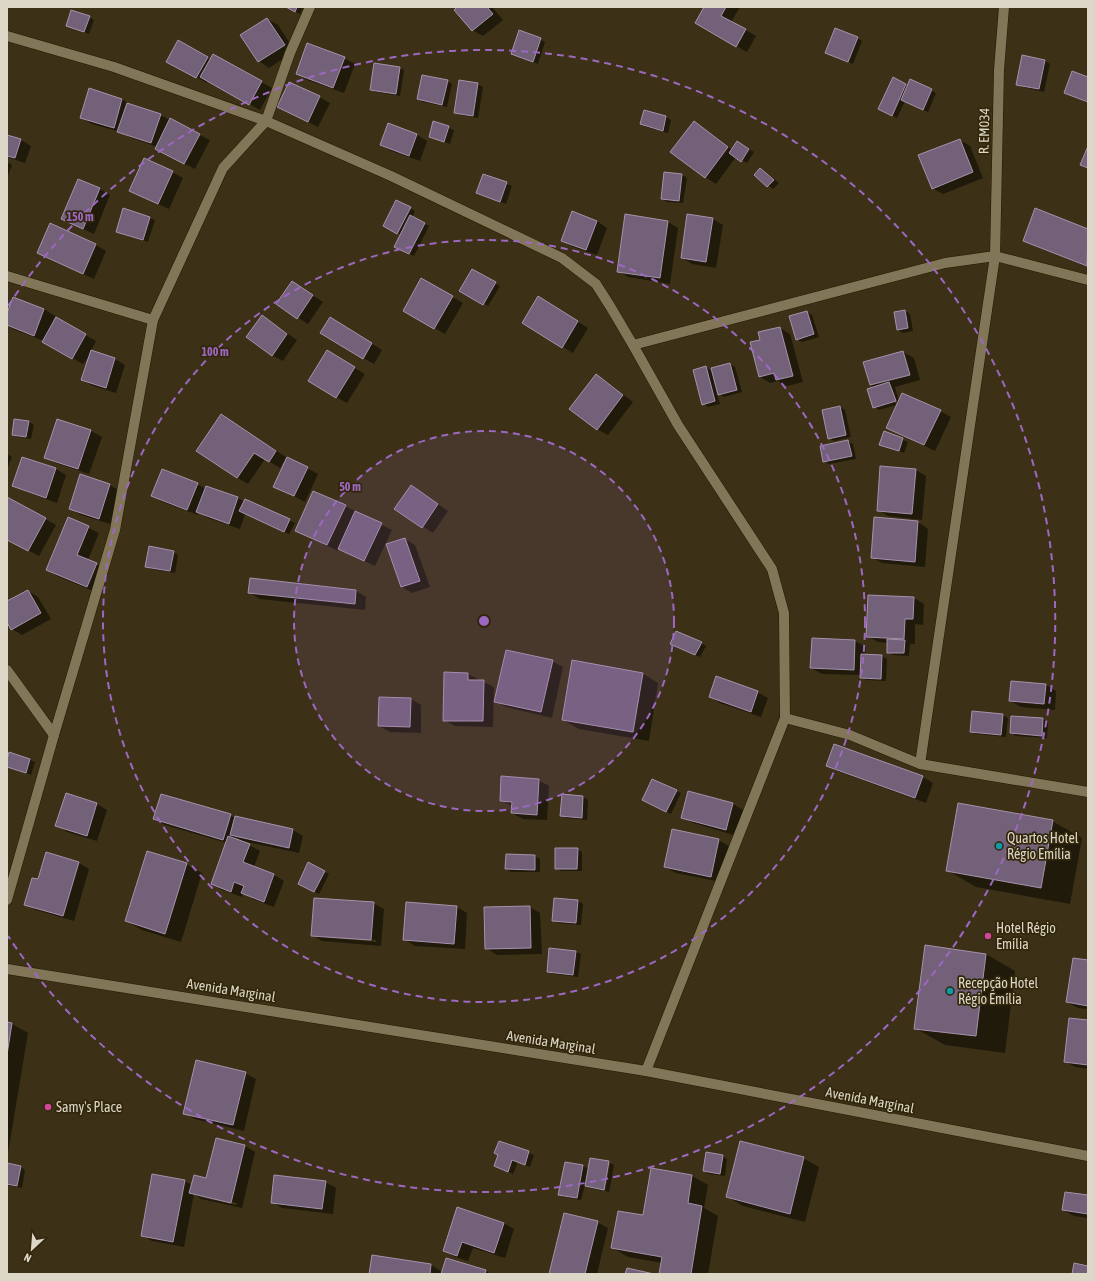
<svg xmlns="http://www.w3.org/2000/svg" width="1095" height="1281" viewBox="0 0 1095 1281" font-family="'Asap Condensed',sans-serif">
<rect width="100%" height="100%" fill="#3c3116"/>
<!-- shadow -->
<g fill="#0007" fill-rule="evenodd">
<polygon points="287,7 303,7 300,14"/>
<polygon points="458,7 492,7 503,20 483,36 472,30"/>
<polygon points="705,7 740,7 731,22 756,36 747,52 696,23"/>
<polygon points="89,17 94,20 89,34 67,26"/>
<polygon points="267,19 278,25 295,51 269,68 259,61"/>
<polygon points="857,38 862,41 853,64 831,55"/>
<polygon points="540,39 545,42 538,64 512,53"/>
<polygon points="179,42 211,60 214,55 272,88 260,110 208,81 207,83 168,61"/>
<polygon points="1023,56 1045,61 1050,64 1044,92 1022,87 1017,84"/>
<polygon points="344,58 355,64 344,93 307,80 297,74"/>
<polygon points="399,68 404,70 400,96 376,92 371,89"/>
<polygon points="893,78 908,86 931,90 936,93 928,112 905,101 897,118 884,111"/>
<polygon points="1088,78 1088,103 1066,92"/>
<polygon points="447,81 452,84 447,107 423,102 418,99"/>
<polygon points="478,84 483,87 478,118 460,115 456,112"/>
<polygon points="319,97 330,103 318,127 279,107"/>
<polygon points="122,99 132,106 160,115 210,140 195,169 166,154 157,147 129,137 120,132 92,124 81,118"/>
<polygon points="644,111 666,117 671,120 668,133 646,127 641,124"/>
<polygon points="434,122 454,130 450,144 430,137"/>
<polygon points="694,123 704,129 732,150 737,142 754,152 747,163 736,157 716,184 705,177"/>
<polygon points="389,124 417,135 427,141 420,161 391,151 381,145"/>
<polygon points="7,136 21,140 31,146 25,163 7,157"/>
<polygon points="960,140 970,146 983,178 943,194 932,188"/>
<polygon points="7,162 12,165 7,178"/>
<polygon points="761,169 779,183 773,189 755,175"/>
<polygon points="172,172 183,178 169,209 130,191"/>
<polygon points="483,175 512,186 506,204 477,193"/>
<polygon points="682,175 687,178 683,203 667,202 662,199"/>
<polygon points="100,189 110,195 94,234 62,219"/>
<polygon points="397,201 415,211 412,218 429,226 414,256 400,250 401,235 384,226"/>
<polygon points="1036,210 1088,230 1088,267 1035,246 1024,240"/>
<polygon points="626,215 668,222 678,228 670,284 628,277 618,271"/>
<polygon points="150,218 155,220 148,242 122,234 117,231"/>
<polygon points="713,219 723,225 716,268 692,264 682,258"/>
<polygon points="597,221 607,228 597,255 573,247 563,241"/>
<polygon points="51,225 96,245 106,251 94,279 49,258"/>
<polygon points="472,270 500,286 488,306 460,290"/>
<polygon points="421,279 463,303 445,334 404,310"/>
<polygon points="292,282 323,302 308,324 277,304"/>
<polygon points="14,298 44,309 55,316 51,326 52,327 56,318 96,341 91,351 115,359 125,365 116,393 93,386 82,380 91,353 83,364 43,342 44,341 15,330 7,325 7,316"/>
<polygon points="549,304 588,328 573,353 523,323"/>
<polygon points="905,311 910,314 913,331 903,333 898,330"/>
<polygon points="807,312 812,315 819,337 802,342 797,339"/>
<polygon points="262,317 297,340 283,361 272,355"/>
<polygon points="341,324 382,350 374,364 363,358"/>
<polygon points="780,328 790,334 803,382 787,386 778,381 770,383 760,377 762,341"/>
<polygon points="327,352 365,374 347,403 336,397"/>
<polygon points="903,352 914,358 920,380 895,387 899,401 940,411 951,417 935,451 887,427 898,405 892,388 890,388 896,405 879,410 874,407 876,388 870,385"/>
<polygon points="730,364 735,367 742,392 724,397 717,393 720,404 708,407 703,404 706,367 712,371"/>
<polygon points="596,376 607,382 633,402 608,435 597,429"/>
<polygon points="840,407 845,410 851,437 834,441 829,438"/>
<polygon points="58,420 91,431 102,437 89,474 56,463 46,457"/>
<polygon points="29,422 34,425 31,439 18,437 13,434"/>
<polygon points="232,422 286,457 280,468 265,459 248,484 238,478 258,449"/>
<polygon points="884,432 908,442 904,453 880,444"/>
<polygon points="848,441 853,444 856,459 829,464 824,461"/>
<polygon points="7,454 12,457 7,469"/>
<polygon points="23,458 56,469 66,475 57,503 24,491 13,485"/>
<polygon points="307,468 318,474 305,502 275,486"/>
<polygon points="916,470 926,476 922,520 888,516 878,510"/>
<polygon points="197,484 206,489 206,487 238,498 245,502 245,500 295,523 289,534 245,514 240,529 208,518 199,513 198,515 163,502 153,496"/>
<polygon points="110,485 120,491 110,524 81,515 70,508"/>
<polygon points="421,493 448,511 433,533 395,508"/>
<polygon points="7,498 56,525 39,556 7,539"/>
<polygon points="345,506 392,530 375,566 339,548 338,551 296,530"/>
<polygon points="68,518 99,533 88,560 107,570 98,593 57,576 47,570"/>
<polygon points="918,522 928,529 925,567 882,563 872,557"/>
<polygon points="405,539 415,545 430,587 412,593 402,587 387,544"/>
<polygon points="174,552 178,555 175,573 151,569 146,566"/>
<polygon points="28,591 38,597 51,619 22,635 12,629 7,620 7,603"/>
<polygon points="356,591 366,597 365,610 260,599 250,593"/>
<polygon points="914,598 924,604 923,625 915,624 915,644 910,644 909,656 893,655 888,652 888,643 878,642 867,636"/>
<polygon points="813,639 855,641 866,647 865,656 882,656 887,659 886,681 866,680 861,677 861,675 822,674 811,668"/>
<polygon points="701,643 706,646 700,657 676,647"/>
<polygon points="552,661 563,667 552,718 506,707 495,701"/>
<polygon points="642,673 658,683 649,741 579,729 563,720"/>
<polygon points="468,674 494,687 493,727 455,726 444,720"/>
<polygon points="1012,682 1046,685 1056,691 1055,710 1021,707 1010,701"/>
<polygon points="757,692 768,698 761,717 720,703 710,697"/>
<polygon points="411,699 421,705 421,733 390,732 379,726"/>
<polygon points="973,712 1003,715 1008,718 1006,737 976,734 971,731"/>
<polygon points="1043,719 1048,722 1047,738 1016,736 1011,733"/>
<polygon points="834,745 923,777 933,783 926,803 837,771 827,765"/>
<polygon points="10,754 30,760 35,762 31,775 7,766"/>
<polygon points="538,780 549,786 547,820 523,819 512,813 513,807 501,800"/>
<polygon points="676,791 681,793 671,814 648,803"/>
<polygon points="689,792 733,804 743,810 737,836 693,823 682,817"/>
<polygon points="66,794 97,804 107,810 97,841 67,832 56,825"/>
<polygon points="563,795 583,797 588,800 587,820 566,818 561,815"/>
<polygon points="230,815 235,818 293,830 303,836 299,853 242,841 236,837 235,840 249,845 260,851 254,867 274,875 284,881 274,907 253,899 243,893 242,897 222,890 212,884 227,843 165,825 154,819"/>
<polygon points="1052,821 1082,838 1070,904 976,887 947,870"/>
<polygon points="718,840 729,846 721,882 676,873 665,867"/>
<polygon points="577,849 582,852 582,871 561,871 556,868"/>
<polygon points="46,854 79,863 89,869 74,921 36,910 25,904 39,881"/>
<polygon points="506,855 535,856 540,859 540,872 511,872 506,869"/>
<polygon points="186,864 202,873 181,942 142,930 126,921"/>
<polygon points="309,864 329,874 319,894 304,887"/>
<polygon points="555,899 578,901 583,904 581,925 558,923 553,921"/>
<path d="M373,903L384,909L381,946L322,941L312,935ZM321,935L376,940V942L321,937Z"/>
<polygon points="457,907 467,913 465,949 415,946 404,939"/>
<polygon points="530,907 540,913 542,954 497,955 486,948"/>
<polygon points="926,946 986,954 1015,971 1005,1053 945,1045 915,1028"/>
<polygon points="576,952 581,954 578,977 553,974 548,971"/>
<polygon points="1088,961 1088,1009 1078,1008 1067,1002"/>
<polygon points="1088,1021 1088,1069 1075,1067 1065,1061"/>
<polygon points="7,1023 12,1024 28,1033 7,1159"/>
<polygon points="245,1073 256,1079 244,1131 195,1119 184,1113"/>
<polygon points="499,1142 534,1155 530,1167 518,1162 513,1174 495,1166 499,1155"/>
<path d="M245,1146L255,1152L242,1208L201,1199L194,1194L184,1247L152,1241L142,1235L184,1181L192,1185L207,1179ZM200,1195L237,1203L236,1205L200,1197Z"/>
<polygon points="722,1156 727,1159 725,1176 709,1174 704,1171"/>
<polygon points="803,1158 819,1167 805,1222 743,1206 728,1197"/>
<polygon points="591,1159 609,1162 608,1162 603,1191 591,1188 585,1185 581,1200 564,1197 559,1194 583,1166 589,1169"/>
<polygon points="610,1163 614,1165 609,1192 605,1191"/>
<polygon points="7,1164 21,1167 25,1170 22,1188 7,1185"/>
<polygon points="652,1169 692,1176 708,1185 704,1208 718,1216 708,1274 660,1274 662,1263 628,1257 613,1248 644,1216"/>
<polygon points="325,1182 336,1188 333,1214 282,1208 272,1202"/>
<polygon points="1088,1196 1088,1218 1074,1216 1063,1210"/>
<polygon points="458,1208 504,1223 514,1229 505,1258 473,1248 468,1261 455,1257 444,1251"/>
<polygon points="597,1222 608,1228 597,1274 550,1274"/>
<polygon points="373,1256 431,1265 442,1272 446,1259 486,1271 491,1274 370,1274"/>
</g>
<!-- building -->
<g fill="#736079" stroke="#a692ad">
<polygon points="286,7 297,7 295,12"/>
<polygon points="457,7 487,7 493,14 472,31 454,10"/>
<polygon points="704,7 726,7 721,16 746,29 736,47 695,23"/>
<polygon points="71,10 90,16 84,32 66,26"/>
<polygon points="267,18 285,45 258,62 240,35"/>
<polygon points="835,28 858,37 848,62 825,53"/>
<polygon points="519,30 541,38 533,62 511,54"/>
<polygon points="178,40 208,57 196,78 166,62"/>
<polygon points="307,43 345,57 333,88 296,74"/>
<polygon points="213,54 262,81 249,105 200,77"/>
<polygon points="1022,55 1045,60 1039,89 1016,85"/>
<polygon points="374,63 400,67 396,94 370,90"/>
<polygon points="1072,71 1088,77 1088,102 1064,93"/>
<polygon points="422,75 448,80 442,105 417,99"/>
<polygon points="893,77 906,84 892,116 878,109"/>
<polygon points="910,79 932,89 923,110 901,100"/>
<polygon points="459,80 478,83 473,116 454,113"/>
<polygon points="289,82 320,96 308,122 277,107"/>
<polygon points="89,88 122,99 114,128 80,118"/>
<polygon points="127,103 161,114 151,143 117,132"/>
<polygon points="644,110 666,116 663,131 640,124"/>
<polygon points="170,118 200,134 184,164 155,149"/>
<polygon points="433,121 449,126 444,142 429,137"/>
<polygon points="694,121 728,147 705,178 670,152"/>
<polygon points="388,123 417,134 409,156 380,145"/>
<polygon points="7,135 21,139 15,158 7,156"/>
<polygon points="960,139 973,172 932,189 918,155"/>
<polygon points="737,141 749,149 741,162 729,153"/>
<polygon points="1088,146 1088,168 1080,165"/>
<polygon points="144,158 173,171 158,204 129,191"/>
<polygon points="760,168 774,180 767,187 754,175"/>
<polygon points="664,172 682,174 679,201 661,199"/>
<polygon points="483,174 507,182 500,202 476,193"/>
<polygon points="78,179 100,188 83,229 61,219"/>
<polygon points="396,200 411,207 397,234 383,226"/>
<polygon points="123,208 150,217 143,240 116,232"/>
<polygon points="1035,208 1088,229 1087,266 1023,241"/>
<polygon points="572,211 597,221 586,250 561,241"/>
<polygon points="625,214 668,221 660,278 617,272"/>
<polygon points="687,214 713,218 706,262 681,258"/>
<polygon points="410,215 425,223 409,254 394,247"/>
<polygon points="50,223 96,244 83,274 37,253"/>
<polygon points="472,269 496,282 483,305 459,291"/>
<polygon points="421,278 453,296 434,329 403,311"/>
<polygon points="292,281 313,295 297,319 276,304"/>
<polygon points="538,296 578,321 562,348 522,323"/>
<polygon points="13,297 44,309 34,336 7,325 7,313"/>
<polygon points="905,310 908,328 897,330 894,312"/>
<polygon points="807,311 814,334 796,340 789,316"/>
<polygon points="262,315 287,334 272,356 246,337"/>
<polygon points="56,317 86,334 72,359 42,342"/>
<polygon points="330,317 372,343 363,359 320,333"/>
<polygon points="780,327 793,376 776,380 774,373 759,377 750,342 760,340 758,332"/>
<polygon points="91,350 115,358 106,388 81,380"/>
<polygon points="327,350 355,367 336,398 308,381"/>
<polygon points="903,351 910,375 870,385 863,362"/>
<polygon points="730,363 737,390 718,395 711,368"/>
<polygon points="706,366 715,401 702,405 693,370"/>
<polygon points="596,374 623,395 597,430 569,409"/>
<polygon points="889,382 896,401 873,408 867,389"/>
<polygon points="902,393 941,410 924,445 886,428"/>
<polygon points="840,406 846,435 828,439 822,410"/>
<polygon points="221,414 276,451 269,462 254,453 237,478 196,451"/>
<polygon points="14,419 29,421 26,437 12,435"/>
<polygon points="57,419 91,430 78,469 44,458"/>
<polygon points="884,431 903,438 899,451 879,445"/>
<polygon points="848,440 852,456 823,462 820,446"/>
<polygon points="22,457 56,468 46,498 12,486"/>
<polygon points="287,457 308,467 294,496 273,487"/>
<polygon points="880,466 916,469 912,514 877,511"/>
<polygon points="162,469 198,483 187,510 151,496"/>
<polygon points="80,474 110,484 99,519 69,509"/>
<polygon points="411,485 438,504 422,528 394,509"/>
<polygon points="206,486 238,497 229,524 196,512"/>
<polygon points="313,491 346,505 327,545 295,531"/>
<polygon points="7,497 46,518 28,551 7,540"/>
<polygon points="245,499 290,519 284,532 239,511"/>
<polygon points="355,511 382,523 364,561 338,549"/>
<polygon points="68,517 89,526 77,555 97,563 87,587 46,570"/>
<polygon points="874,517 918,521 915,562 871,558"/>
<polygon points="405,538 420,581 401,587 386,544"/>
<polygon points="149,546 174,551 170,571 145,567"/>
<polygon points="250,578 356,590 355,604 248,593"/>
<polygon points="28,590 41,613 11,630 7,622 7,601"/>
<polygon points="868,595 914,597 913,619 905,619 904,639 866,637"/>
<polygon points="676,631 702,642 695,655 670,644"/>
<polygon points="812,638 855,640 854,670 810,668"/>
<polygon points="887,639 905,640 904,653 887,653"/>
<polygon points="506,650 553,660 541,712 494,702"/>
<polygon points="861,654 882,655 881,679 860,678"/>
<polygon points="572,660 643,673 633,732 562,720"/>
<polygon points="444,672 468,673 468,680 484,680 483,721 443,721"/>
<polygon points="716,676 758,691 751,712 709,697"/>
<polygon points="1011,681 1046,684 1044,704 1009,701"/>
<polygon points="379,697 411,698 410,727 378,726"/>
<polygon points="972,711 1003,714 1001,735 970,732"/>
<polygon points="1011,716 1043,718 1042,736 1010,733"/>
<polygon points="834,744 923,776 915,798 826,766"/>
<polygon points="9,752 30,759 26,773 7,767 7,760"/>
<polygon points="501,776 539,779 537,815 511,813 512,802 500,801"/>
<polygon points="652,779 677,790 666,812 642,800"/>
<polygon points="688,791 733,803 726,830 681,818"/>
<polygon points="66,793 97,803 87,836 55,826"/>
<polygon points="161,794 231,814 223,840 153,819"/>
<polygon points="562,794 583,796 582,818 560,816"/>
<polygon points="958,803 1053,820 1041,888 946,871"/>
<polygon points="235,816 293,829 289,848 230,835"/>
<polygon points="672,829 719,839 711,877 664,867"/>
<polygon points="228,836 250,844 243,862 274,874 264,902 241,893 244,886 234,882 231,892 211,884"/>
<polygon points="555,848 578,848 577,869 555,869"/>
<polygon points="147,851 187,863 165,934 125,921"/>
<polygon points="46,852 79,862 63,916 24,905 32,878 38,879"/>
<polygon points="506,854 535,855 535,870 505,869"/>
<polygon points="308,862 325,871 314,892 298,884"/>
<polygon points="314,898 374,902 371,940 311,936"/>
<polygon points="554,898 578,900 576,923 552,921"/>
<polygon points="406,902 457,906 454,944 403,940"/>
<polygon points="530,906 531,948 485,949 484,907"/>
<polygon points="925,945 986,954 976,1036 914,1029"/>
<polygon points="549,948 576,951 573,975 547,972"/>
<polygon points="1073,958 1088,960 1088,1006 1066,1002"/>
<polygon points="1069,1018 1088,1020 1088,1065 1064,1062"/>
<polygon points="7,1022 12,1023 7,1055"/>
<polygon points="196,1060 246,1072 233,1125 183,1114"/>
<polygon points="216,1138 245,1145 231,1203 189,1193 194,1175 206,1178"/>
<polygon points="499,1141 529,1151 525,1165 512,1160 508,1172 494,1166 498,1155 494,1153"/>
<polygon points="740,1141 804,1157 790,1214 726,1197"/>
<polygon points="706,1152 723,1155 720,1174 703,1171"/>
<polygon points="590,1158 609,1161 604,1190 585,1186"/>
<polygon points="565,1162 583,1165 577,1198 558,1195"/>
<polygon points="7,1163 21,1166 17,1186 7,1184"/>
<polygon points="651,1168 692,1175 688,1203 702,1206 691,1274 659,1274 662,1257 611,1248 618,1211 643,1215"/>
<polygon points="152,1174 185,1180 173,1242 141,1236"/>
<polygon points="274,1175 326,1181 322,1209 271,1203"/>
<polygon points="1065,1192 1088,1195 1088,1214 1062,1210"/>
<polygon points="457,1207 504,1223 494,1253 462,1242 457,1256 443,1251"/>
<polygon points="564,1213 598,1221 585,1274 549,1274"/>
<polygon points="372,1255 431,1264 430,1274 369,1274"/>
<polygon points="446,1258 486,1270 485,1274 441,1274"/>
<polygon points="1074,1263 1088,1266 1088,1274 1072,1274"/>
<polygon points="627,1268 654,1274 625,1274"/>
</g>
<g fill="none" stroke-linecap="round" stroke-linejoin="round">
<!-- minor casing -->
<g stroke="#231900" stroke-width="11">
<g id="minor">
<polyline points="1004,7 999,70 995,256 920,764 1088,792"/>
<polyline points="7,36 114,67 266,121 391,176 562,258 596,284 610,306 633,345 945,263 995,256 1088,280"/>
<polyline points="7,276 153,320"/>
<polyline points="633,345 678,425 772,569 784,613 785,718 850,735 920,764"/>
<polyline points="7,670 54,735"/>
<polyline points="7,900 54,735 115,530 153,320 223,168 266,121 290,53 310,7"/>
<polyline points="7,969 646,1071 1088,1156"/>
<polyline points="646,1071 785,718"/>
</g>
</g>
<!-- minor -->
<use href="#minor" stroke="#827659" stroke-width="10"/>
</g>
<!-- distance rings -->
<circle cx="484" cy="621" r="190" fill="#9d68c2" fill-opacity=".12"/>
<g fill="none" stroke="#9d68c2" stroke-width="2" stroke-dasharray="7 5">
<circle cx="484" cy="621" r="190"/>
<circle cx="484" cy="621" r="381"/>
<path d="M8 306A571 571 0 1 1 8 936"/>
</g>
<!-- markers -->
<g fill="#0f9aa8" stroke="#32270b" stroke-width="1.5">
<circle cx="999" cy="846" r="4"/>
<circle cx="950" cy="991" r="4"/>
</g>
<g fill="#d1479c" stroke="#32270b" stroke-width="1.5">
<circle cx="988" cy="936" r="4"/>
<circle cx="48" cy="1107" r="4"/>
</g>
<g text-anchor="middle" stroke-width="3.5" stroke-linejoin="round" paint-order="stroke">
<!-- street labels -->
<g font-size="14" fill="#ddd7c7" stroke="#32270b">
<text transform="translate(984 131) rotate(-89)" y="5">R. EM034</text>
<text transform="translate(231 990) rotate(9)" y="5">Avenida Marginal</text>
<text transform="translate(551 1042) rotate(9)" y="5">Avenida Marginal</text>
<text transform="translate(870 1100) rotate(11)" y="5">Avenida Marginal</text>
</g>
<!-- poi labels -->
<g font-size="14" fill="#ddd7c7" stroke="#32270b" text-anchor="start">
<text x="1007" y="843">Quartos Hotel<tspan x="1007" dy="16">Régio Emília</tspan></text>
<text x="996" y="933">Hotel Régio<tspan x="996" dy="16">Emília</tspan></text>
<text x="958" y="988">Recepção Hotel<tspan x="958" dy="16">Régio Emília</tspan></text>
<text x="56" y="1112">Samy's Place</text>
</g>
</g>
<circle cx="484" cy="621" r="6" fill="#9d68c2" stroke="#32270b" stroke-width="2"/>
<g font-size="12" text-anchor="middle" font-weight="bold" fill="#9d68c2" stroke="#32270b" stroke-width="3.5" stroke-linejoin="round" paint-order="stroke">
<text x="80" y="221">150 m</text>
<text x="215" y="356">100 m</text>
<text x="350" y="491">50 m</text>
</g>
<!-- border -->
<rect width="1095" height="1281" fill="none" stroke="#ddd7c7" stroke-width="16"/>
<!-- north arrow -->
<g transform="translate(32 1249) rotate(206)" stroke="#32270b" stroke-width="3" paint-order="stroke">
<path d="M0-3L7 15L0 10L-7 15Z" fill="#ddd7c7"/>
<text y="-6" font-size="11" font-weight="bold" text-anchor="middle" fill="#ddd7c7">N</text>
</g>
</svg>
